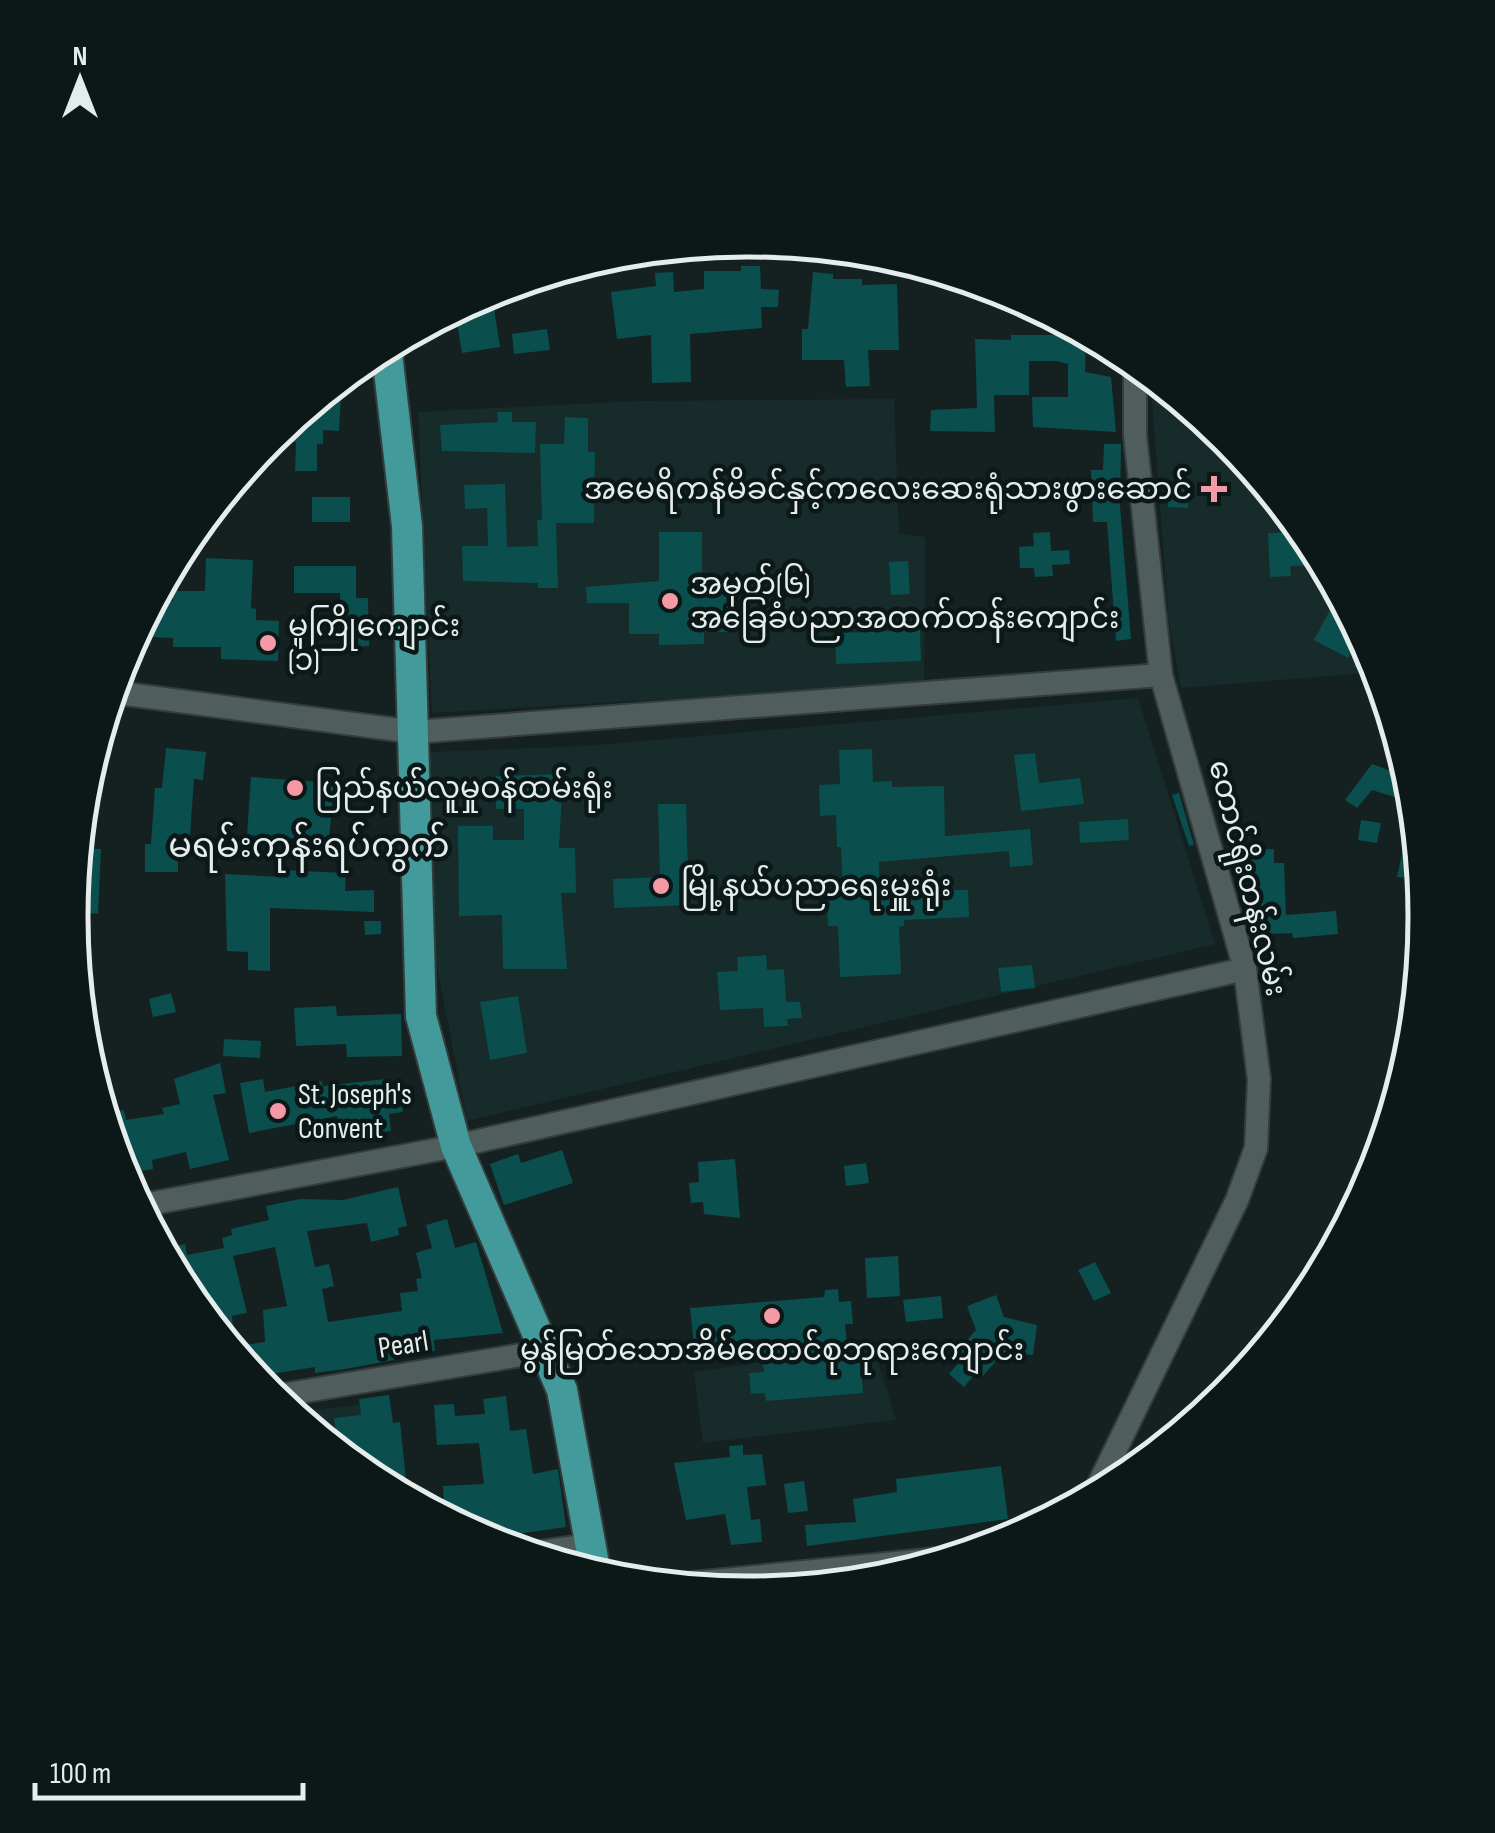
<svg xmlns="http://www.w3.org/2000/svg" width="1495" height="1833" viewBox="0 0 1495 1833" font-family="'Sofia Sans Condensed','Noto Sans Myanmar',sans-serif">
<rect width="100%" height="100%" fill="#152121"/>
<!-- built -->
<g fill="#162b2a">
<polygon points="1150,375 1227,438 1311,541 1378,672 1181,688 1169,622"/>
<polygon points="894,399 899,534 925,537 924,684 432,713 418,412 636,401"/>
<polygon points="1138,698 1215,944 467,1121 433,946 428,752 586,746"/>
<polygon points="873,1345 896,1420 703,1443 694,1372"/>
<polygon points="367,1404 368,1478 289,1413"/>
</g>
<!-- building -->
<g fill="#0b4e4e" fill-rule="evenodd">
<polygon points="741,266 760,266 761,289 779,290 778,307 761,307 762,328 690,334 691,382 652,383 651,335 617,339 611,292 656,286 655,273 673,272 674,292 704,289 704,271 741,271"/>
<polygon points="813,272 833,274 833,279 862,279 862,285 897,284 899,350 868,350 870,386 846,387 844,360 802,360 802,329 808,329"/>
<polygon points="492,296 500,347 462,353 457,323 422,330 421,327 471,300"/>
<polygon points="547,329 550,350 514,354 512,334"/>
<polygon points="1011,335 1086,335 1085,372 1111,377 1116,432 1033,427 1032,397 1068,397 1068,364 1056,361 1029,361 1029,395 994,395 995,432 930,431 931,410 977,408 975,339 1011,340"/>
<polygon points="319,396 341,397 339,431 323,430 323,444 317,444 317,471 295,471 296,442 284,442 285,424"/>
<polygon points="497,412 512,412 512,422 536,422 535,453 442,451 440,425 498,422"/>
<polygon points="565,417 588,418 588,452 595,452 594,523 556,523 558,588 538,588 538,583 463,581 462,546 488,546 487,508 465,509 464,485 505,484 507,547 538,546 537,520 542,520 540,444 564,444"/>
<polygon points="1104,444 1121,444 1120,506 1131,639 1116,641 1107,522 1093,522 1091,470 1103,470"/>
<polygon points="1168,485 1189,485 1188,508 1168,507"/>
<rect x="312" y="497" width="38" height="25"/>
<polygon points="1292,517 1324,565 1290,566 1291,576 1270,577 1268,533 1293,532"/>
<polygon points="659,532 702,532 702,580 728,579 729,632 704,632 704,644 659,645 659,634 629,634 629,603 587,603 586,587 659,581"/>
<polygon points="1050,532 1051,551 1069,550 1070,564 1052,565 1053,576 1035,577 1034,568 1020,568 1019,547 1034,546 1033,533"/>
<polygon points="206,558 253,560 251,608 256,609 256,620 279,621 278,661 221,659 221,647 173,647 173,638 133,636 152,599 173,601 173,591 205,591"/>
<polygon points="908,561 910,594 891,595 889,562"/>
<polygon points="294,566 356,566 356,598 368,598 369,646 341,647 340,593 294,593"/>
<polygon points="1339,593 1361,634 1348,658 1314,640"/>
<polygon points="920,630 921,661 836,664 835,633"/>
<polygon points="1360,654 1375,662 1389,708 1372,709 1370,667 1367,673 1354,667"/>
<polygon points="166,748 206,752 203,780 194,779 190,835 178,834 178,872 145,872 145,844 151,844 155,788 162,788"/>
<polygon points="872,749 873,782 892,781 892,787 944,786 945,836 1030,829 1033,865 1010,867 1009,851 879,862 880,890 968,890 969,917 904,920 904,926 899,927 901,974 840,977 838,926 828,926 827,895 843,894 841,847 837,847 836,815 820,816 819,785 840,784 839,750"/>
<polygon points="1035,753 1039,783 1080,778 1084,804 1021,811 1014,755"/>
<polygon points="1372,764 1410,778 1414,803 1372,790 1357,808 1345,800"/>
<polygon points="563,774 559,848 575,848 576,893 561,893 567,969 503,969 502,915 459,916 458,826 493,826 493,840 524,840 524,809 496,809 496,776"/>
<polygon points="251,777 334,783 329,841 247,835"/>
<polygon points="1179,793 1194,845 1189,846 1172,795"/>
<polygon points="658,804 686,804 689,905 614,908 613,879 660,877"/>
<polygon points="1128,819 1129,840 1080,843 1079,822"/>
<polygon points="1361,820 1381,823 1377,843 1358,840"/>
<polygon points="77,848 101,849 98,914 90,913 88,949 73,948 70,916"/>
<polygon points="1274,849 1274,863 1284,863 1286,915 1336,911 1338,934 1293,938 1292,933 1259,934 1249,850"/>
<polygon points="1403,849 1419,852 1421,879 1397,877"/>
<polygon points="279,870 346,873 345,891 374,890 374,912 270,908 270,971 248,970 248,952 227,951 225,874 279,877"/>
<polygon points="364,921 381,921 381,934 365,935"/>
<polygon points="766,955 767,970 784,969 786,1002 800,1002 802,1018 787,1019 788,1026 764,1027 763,1008 720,1010 717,972 738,971 737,957"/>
<polygon points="1032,965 1035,988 1001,992 998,968"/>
<polygon points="171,993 176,1012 153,1017 149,999"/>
<polygon points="518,996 527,1053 490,1060 480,1002"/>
<polygon points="336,1006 337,1016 401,1014 402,1056 347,1057 346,1044 296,1046 294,1008"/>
<polygon points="224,1039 261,1041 260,1058 223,1056"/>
<polygon points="83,1049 103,1049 103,1070 90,1070"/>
<polygon points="220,1063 226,1093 213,1095 229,1160 190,1169 186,1152 152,1160 153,1169 121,1174 103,1113 124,1110 126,1120 164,1114 162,1108 180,1104 174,1079"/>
<polygon points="263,1079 265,1092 322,1081 323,1086 386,1079 387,1092 400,1091 403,1112 389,1114 391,1131 339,1137 337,1116 249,1133 240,1083"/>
<polygon points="562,1150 573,1183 504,1205 490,1164 518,1154 521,1163"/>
<polygon points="735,1159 740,1218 704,1214 703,1202 691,1203 689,1183 699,1182 698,1162"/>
<polygon points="866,1163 869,1183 846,1186 844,1166"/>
<path d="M398,1187L407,1226L398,1228L399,1235L371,1242L367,1223L307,1231L315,1267L329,1264L334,1286L322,1289L328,1322L402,1311L400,1293L418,1291L416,1279L422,1278L416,1253L432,1248L426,1225L447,1219L455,1248L476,1242L503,1333L434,1340L435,1351L394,1355V1360L345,1369L315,1373V1367L253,1377L184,1292L161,1249L185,1244L187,1255L224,1248L222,1238L232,1235L231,1229L269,1220L266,1206L300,1199L343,1200ZM275,1247L287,1306L263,1310L265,1342L235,1346L232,1316L247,1313L233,1256Z"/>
<polygon points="898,1256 900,1296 867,1298 865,1258"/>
<polygon points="1095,1262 1111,1293 1094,1301 1078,1270"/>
<polygon points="838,1289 839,1302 851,1301 853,1324 845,1324 848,1354 860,1353 863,1393 766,1401 765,1393 751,1394 749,1373 764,1372 760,1339 694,1346 690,1308 824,1297 825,1290"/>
<polygon points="996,1295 1004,1317 1037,1325 1033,1355 1004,1352 982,1377 976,1373 964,1387 949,1374 961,1360 954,1355 976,1330 967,1306"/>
<polygon points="941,1296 943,1318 906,1322 903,1300"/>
<polygon points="389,1395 393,1423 400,1422 408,1499 371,1480 319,1437 336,1435 334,1418 361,1415 359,1399"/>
<polygon points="506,1396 510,1431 526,1429 533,1474 558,1469 566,1527 496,1537 494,1528 466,1530 445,1519 443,1486 484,1484 479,1443 437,1445 434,1405 454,1404 455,1416 485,1414 483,1399"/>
<polygon points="743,1445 743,1455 762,1454 766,1485 747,1487 751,1520 760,1519 762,1542 731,1545 725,1514 686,1520 674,1463 730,1457 729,1446"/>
<polygon points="1001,1466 1008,1519 807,1546 805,1525 856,1522 853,1499 897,1492 896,1479"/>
<polygon points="804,1481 808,1511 788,1513 784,1484"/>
</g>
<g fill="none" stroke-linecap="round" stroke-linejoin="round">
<!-- minor casing -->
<g stroke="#343c3c" stroke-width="26">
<g id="minor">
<polyline points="616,252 781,242"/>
<polyline points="111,692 414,732 1161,675"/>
<polyline points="138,1206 456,1146 1245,969"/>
<polyline points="270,1397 545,1351"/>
<polyline points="1093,1496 1237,1200 1256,1148 1259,1079 1245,969 1161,675 1135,435 1135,363"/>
<polyline points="526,1554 591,1545"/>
<polyline points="662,1586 957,1557"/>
</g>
</g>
<!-- major casing -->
<g stroke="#343c3c" stroke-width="34">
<polyline id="major" points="386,345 407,526 421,1016 456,1146 562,1390 596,1575"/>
</g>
<!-- minor -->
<use href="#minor" stroke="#505d5d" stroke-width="22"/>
<!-- major -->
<use href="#major" stroke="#429b9a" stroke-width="30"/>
</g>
<!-- markers -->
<g fill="#f49aa6" stroke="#0c1818" stroke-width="4">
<path d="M1209 474h10v10h10v10h-10v10h-10v-10h-10v-10h10z"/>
<circle cx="670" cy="601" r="10"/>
<circle cx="268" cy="643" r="10"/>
<circle cx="295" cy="788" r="10"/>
<circle cx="661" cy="886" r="10"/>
<circle cx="278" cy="1111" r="10"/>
<circle cx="772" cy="1316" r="10"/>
</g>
<g text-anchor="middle" stroke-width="9" stroke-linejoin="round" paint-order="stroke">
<!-- poi labels -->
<g font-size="30" fill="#e4ecec" stroke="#0c1818" text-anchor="start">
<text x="1192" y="499" text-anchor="end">အမေရိကန်မိခင်နှင့်ကလေးဆေးရုံသားဖွားဆောင်</text>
<text x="690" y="594">အမှတ်(၆)<tspan x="690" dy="34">အခြေခံပညာအထက်တန်းကျောင်း</tspan></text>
<text x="288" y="636">မူကြိုကျောင်း<tspan x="288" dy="34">(၁)</tspan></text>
<text x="315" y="798">ပြည်နယ်လူမှုဝန်ထမ်းရုံး</text>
<text x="681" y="896">မြို့နယ်ပညာရေးမှူးရုံး</text>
<text x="298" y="1104">St. Joseph's<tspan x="298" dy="34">Convent</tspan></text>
<text x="772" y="1360" text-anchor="middle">မွန်မြတ်သောအိမ်ထောင်စုဘုရားကျောင်း</text>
</g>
<!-- street labels -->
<g font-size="30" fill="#e4ecec" stroke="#0c1818">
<text transform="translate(1248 878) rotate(76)" y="10">တောင်ရိုးတန်းလမ်း</text>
<text transform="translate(403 1344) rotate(-9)" y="10">Pearl</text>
</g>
<!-- quarter labels -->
<g font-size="35" fill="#e4ecec" stroke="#0c1818">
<text x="309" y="857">မရမ်းကုန်းရပ်ကွက်</text>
</g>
</g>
<!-- crop -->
<path d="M0 0H1495V1833H0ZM747 257H749A659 659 0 0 1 1408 916V917A659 659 0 0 1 749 1576H747A659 659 0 0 1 88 917V916A659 659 0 0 1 747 257Z" fill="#0c1818" fill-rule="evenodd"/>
<path fill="none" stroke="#e4ecec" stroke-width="5" d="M747 257H749A659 659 0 0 1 1408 916V917A659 659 0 0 1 749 1576H747A659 659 0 0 1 88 917V916A659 659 0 0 1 747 257Z"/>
<!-- north arrow -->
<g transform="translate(80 80)" stroke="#0c1818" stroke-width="8" paint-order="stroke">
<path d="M0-8L18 38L0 25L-18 38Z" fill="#e4ecec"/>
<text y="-15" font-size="28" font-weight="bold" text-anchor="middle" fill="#e4ecec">N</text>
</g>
<!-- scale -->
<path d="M35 1783v15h268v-15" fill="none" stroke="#e4ecec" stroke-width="5"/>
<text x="50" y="1783" font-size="30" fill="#e4ecec" stroke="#0c1818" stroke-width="8" paint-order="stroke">100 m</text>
</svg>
